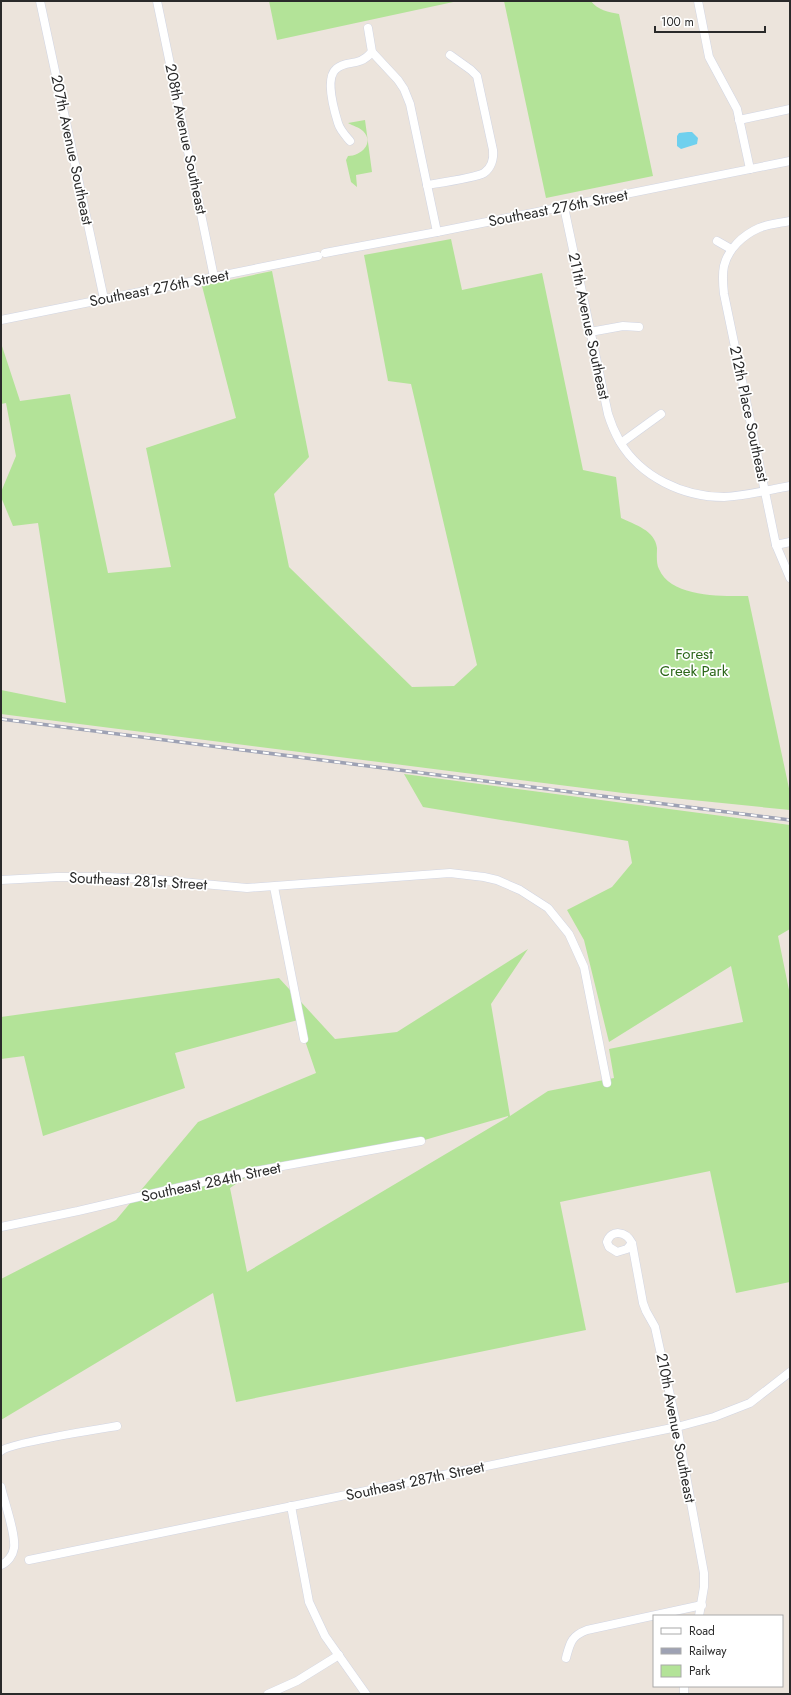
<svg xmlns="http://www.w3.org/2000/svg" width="791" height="1695" viewBox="0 0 791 1695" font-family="Jost,sans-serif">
<rect width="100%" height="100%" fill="#ece4dc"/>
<!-- green -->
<g fill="#b3e398" fill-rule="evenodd">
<polygon points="269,1 458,1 277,40"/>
<path d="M504,1H591C597,10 609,12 619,14L653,176L546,198Z"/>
<path d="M365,120L372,172L356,175L357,187L351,182L346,160L348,156C361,156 375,143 363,131C359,127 353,126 348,123Z"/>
<path d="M451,239L462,290L542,273L583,470L616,477L621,518C635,525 655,530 657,548C657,554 656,564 659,569C671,598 723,596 748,596L790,793V810L623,793L1,714V690L66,703L38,523L13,526L1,497V492L16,456L6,403L1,404V343L20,401L70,394L108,573L171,567L146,448L236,418L202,286L272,271L309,457L274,494L289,567L412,687L454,686L477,665L411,384L388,381L364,255Z"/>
<path d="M404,774L790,825V929L778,936L790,995V1282L736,1293L710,1171L560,1202L586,1330L236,1402L213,1293L1,1420V1279L116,1220L198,1122L316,1073L298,1020L175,1053L185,1088L43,1136L24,1056L1,1059V1017L279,978L335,1039L397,1032L528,949L491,1004L510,1116L548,1091L614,1078L609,1049L743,1022L731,966L609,1042L584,940L567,910L612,887L632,863L628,841L423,807ZM508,1116V1117L247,1272L230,1188L255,1171L421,1141Z"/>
</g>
<!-- water -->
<polygon fill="#6fd0ee" points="688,132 692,132 698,138 697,144 681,149 677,146 677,136 679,133"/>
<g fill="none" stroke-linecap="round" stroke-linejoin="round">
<!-- minor casing -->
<g stroke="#d1d5e3" stroke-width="9">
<g id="minor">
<polyline points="40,1 104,299"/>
<polyline points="157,1 214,277"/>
<polyline points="698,1 709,57 737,109 750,169"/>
<polyline points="368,28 372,52 398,80 404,89 410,104 437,232"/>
<polyline points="739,120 790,109"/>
<path d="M350,141C345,135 340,130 338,123C334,110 325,78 336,69C347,59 358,68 372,52"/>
<path d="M427,185C439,183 475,178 484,173C491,168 494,159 493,150L477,76L471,70L450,55"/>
<path d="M564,207L608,414C611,424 615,433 620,442C641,477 683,497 724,497C746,496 768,490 790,486"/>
<path d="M790,221C780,223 768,224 759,228C743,235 728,249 724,266C722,275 723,285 724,294L776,545L790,578"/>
<polyline points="717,241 731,249"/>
<polyline points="325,253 437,232 790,161"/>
<polyline points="1,320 318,256"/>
<polyline points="590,332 623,326 639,327"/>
<polyline points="621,443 661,414"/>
<polyline points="776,545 790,542"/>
<polyline points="1,880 57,877 107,877 149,879 247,888 450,873 484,877 497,880 520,890 548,908 569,934 584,967 607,1083"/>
<polyline points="274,887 304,1039"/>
<polyline points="1,1227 78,1211 228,1176 421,1141"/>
<path d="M632,1243L627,1249L617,1252L609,1247L607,1242C611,1229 626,1231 632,1243L643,1303L646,1311L655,1327L677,1427L704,1573V1587L699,1616"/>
<path d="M1,1451C9,1443 99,1429 117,1426"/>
<path d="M1,1487C4,1501 16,1534 14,1548C13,1555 8,1562 1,1565"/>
<polyline points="291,1506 309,1602 325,1636 366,1694"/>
<polyline points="29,1560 677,1427 714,1417 750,1403 790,1372"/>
<path d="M566,1658C570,1643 571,1636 587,1630L702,1605"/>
<polyline points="684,1686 684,1694"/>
<polyline points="268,1694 297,1681 339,1655"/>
</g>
</g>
<!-- minor -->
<use href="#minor" stroke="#fff" stroke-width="8"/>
<!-- rail casing -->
<g stroke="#9ea2b4" stroke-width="3.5">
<polyline id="rail" points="1,719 790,820"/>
</g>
<!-- rail -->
<use href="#rail" stroke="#fff" stroke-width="2" stroke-dasharray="6" stroke-linecap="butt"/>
</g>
<g text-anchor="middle" stroke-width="3.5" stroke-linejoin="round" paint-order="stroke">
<!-- street labels -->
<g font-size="15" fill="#2a2a2a" stroke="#fff">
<text transform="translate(186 139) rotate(78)" y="5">208th Avenue Southeast</text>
<text transform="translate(72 150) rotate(78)" y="5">207th Avenue Southeast</text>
<text transform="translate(558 208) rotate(-11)" y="5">Southeast 276th Street</text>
<text transform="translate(159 288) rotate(-11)" y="5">Southeast 276th Street</text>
<text transform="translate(589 326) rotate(78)" y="5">211th Avenue Southeast</text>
<text transform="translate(749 414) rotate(78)" y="5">212th Place Southeast</text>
<text transform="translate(138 881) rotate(3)" y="5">Southeast 281st Street</text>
<text transform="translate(211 1182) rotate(-12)" y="5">Southeast 284th Street</text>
<text transform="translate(676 1428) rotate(79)" y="5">210th Avenue Southeast</text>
<text transform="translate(415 1481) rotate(-12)" y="5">Southeast 287th Street</text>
</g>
<!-- park labels -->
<g font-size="15" fill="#2c671a" stroke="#fff">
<text x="694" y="659">Forest<tspan x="694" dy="17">Creek Park</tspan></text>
</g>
</g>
<!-- border -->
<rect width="791" height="1695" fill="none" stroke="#2a2a2a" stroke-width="4"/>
<!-- legend -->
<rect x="653" y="1615" width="130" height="72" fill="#ffffff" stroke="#aaaaaa"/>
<rect x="661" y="1628" width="20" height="6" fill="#ffffff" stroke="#aaaaaa"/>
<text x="689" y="1635" font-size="12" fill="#2a2a2a">Road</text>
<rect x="661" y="1648" width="20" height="6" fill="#9ea2b4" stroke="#aaaaaa"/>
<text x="689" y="1655" font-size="12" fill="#2a2a2a">Railway</text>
<rect x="661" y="1665" width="20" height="12" fill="#b3e398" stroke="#aaaaaa"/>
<text x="689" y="1675" font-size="12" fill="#2a2a2a">Park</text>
<!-- scale -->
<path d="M655 26v6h110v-6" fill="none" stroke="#2a2a2a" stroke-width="2"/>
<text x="661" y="26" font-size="12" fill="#2a2a2a" stroke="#ffffff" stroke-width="3" paint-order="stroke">100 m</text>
</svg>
